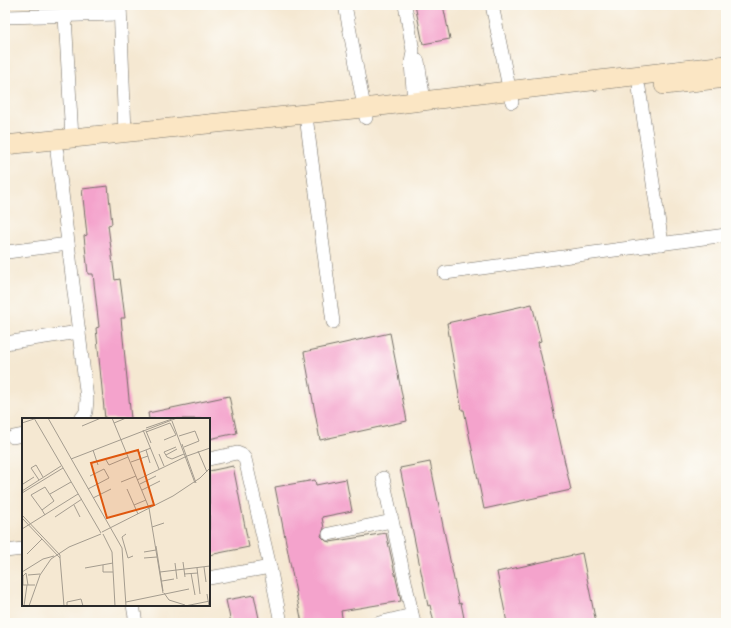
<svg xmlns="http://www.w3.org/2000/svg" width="731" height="628" viewBox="0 0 731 628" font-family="Itim,sans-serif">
<rect width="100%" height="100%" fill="#fdfcf7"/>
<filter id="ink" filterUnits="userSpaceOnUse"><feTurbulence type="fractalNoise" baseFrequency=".025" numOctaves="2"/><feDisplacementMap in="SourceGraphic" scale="8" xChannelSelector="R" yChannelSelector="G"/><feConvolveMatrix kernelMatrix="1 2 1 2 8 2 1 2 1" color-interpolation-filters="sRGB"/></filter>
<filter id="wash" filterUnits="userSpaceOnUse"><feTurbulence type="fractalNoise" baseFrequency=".012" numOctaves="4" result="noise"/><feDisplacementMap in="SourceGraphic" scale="16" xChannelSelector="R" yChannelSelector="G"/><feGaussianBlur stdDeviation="0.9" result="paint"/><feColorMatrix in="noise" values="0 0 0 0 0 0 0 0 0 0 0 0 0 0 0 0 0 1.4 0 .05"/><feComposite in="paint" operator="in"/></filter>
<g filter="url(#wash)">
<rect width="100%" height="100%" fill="#f5e8d2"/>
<g id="blocks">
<!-- building -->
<g fill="#f4a3cc">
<polygon points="415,5 443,5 450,39 423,44"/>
<polygon points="108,186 112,224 108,225 115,280 120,279 125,318 121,318 131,419 105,419 96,328 99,327 93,274 88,274 84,236 87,235 82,189"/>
<polygon points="532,304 541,341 538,342 571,490 484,509 464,410 462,410 459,395 447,323"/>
<polygon points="390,333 407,421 320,440 304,352"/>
<polygon points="229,396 237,433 209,439 209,419 149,419 148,413"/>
<polygon points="430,462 459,604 461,603 465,623 434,623 430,605 428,606 400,468"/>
<polygon points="233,466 249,547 209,555 209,471"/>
<polygon points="346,479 352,511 322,517 324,528 321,536 326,541 330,542 386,533 401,601 341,611 343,623 302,623 275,487 315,480 316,485"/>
<polygon points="582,553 596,623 507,623 497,572"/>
<polygon points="254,595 260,623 231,623 226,600"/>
</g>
</g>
</g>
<g filter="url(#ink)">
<use href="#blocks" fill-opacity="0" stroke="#726d65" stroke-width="1"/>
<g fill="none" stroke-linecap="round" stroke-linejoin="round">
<!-- street casing -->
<g stroke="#726d65" stroke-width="14">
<g id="street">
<polyline points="120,5 125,133"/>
<polyline points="345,5 366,118"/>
<polyline points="405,5 413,51 411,63 414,102"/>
<polyline points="492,5 512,102"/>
<polyline points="65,16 72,138"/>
<polyline points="5,17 120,14"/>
<polyline points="418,61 424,101"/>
<polyline points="639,88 662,244"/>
<polyline points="307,124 333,322"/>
<polyline points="57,152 87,399 86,412 81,419"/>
<polyline points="7,252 68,244"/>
<polyline points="445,273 726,235"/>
<polyline points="5,343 79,332"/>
<polyline points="13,437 23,435"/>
<polyline points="209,459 237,453 242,455 245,459 270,567 281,623"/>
<polyline points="383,478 414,623"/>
<polyline points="329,534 392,521"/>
<polyline points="5,551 23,549"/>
<polyline points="209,578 270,567"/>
<polyline points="133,605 136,623"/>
<polyline points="379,623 412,615"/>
</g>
</g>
<!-- secondary casing -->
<g stroke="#726d65" stroke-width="20">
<g id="secondary">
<polyline points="664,85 726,78"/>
<polyline points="5,145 363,108 726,65"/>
</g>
</g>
<!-- street -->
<use href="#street" stroke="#fff" stroke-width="13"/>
<!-- secondary -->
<use href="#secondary" stroke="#fbe6c4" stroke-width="19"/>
</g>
</g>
<!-- overview -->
<g transform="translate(22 418)">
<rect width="188" height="188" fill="#f5e8d2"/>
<path fill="none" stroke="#a49c8f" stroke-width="1" d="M12,0L79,115M26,0L100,130L104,188M90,0L127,90L141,175M150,3L173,65M0,5L12,1M92,5L104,0M60,8L79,0M124,10L150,1M121,12L137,51M124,13L129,25M124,14L148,5L154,17M157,18L173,13L177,23L162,29M142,22L154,17M160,26L174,65M154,29L142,34L145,39L150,41L162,36M71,32L76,47M124,32L128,45M176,33L185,54M116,35L129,30M137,36L142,48M144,37L155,31M49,41L155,0M84,42L87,47L106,39M109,44L126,38M17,62L9,50L14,47L21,59M115,62L165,38L188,30M99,64L114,58M1,66L12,59M118,66L134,58M66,71L87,60L82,51L68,58M105,71L116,96M120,72L138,63M0,73L39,48M0,75L41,50M28,76L49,64M71,80L89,71M52,87L58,99M112,87L124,82M20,92L9,77L23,69L32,83L20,92L23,97M0,97L38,137V140L0,100M33,99L60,81M130,109L142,105M0,111L56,76M80,114L151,78L178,60L188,50M81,116L90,134L93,188M104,116L100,119L106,140L111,138M134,128L141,173M122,134L134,132M5,136L20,121M38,140L42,188M122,140L135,139M161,144L163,159M153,145L155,161M81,147V154H91M182,149L184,164M63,150L91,145M175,150L178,176M0,154L21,141L32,138M138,154L188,148M169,155L173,177M162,156L176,155M6,157L18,156M140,163L152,161M0,167H13M1,167V158L4,155L6,167M142,175L147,182L163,187M185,176L187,188M104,184L167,171M2,188L5,167M7,188L18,157L29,141L47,129L79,116M45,188V184L59,181L61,188M163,188L188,183"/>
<path fill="#df570e" fill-opacity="0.15" stroke="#df570e" stroke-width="2" d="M116,32L132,87L85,100L69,45Z"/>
<rect width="188" height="188" fill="none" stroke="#2b2b2b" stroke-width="2"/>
</g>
<!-- margin -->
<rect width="731" height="628" fill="none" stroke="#fdfcf7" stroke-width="20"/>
</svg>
